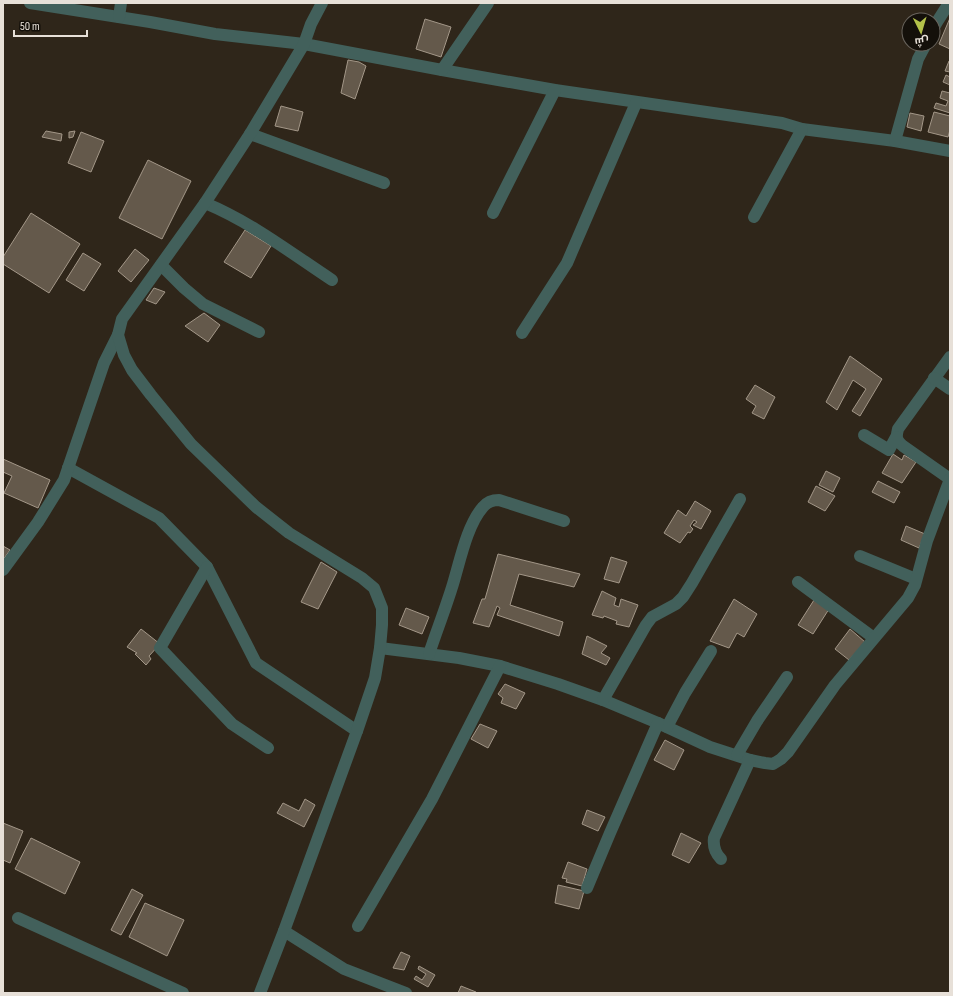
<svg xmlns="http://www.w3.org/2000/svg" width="953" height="996" viewBox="0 0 953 996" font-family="'Sofia Sans Condensed',Cairo,sans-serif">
<rect width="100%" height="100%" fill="#2f261a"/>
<!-- building -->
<g fill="#64594b" stroke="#a39788">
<polygon points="950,18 950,49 939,44"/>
<polygon points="425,19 451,27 441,57 416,49"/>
<polygon points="348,60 359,62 366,66 355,99 341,93"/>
<polygon points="949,61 950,62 950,72 945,71"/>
<polygon points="946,75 950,77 950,85 943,82"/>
<polygon points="942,91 950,93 950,113 934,108 936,103 946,106 948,101 940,98"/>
<polygon points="281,106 303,112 298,131 275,126"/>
<polygon points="934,112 950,116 950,130 948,137 928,132"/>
<polygon points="910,113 924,116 921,131 907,127"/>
<polygon points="46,131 62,134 61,141 42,137"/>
<polygon points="75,131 73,137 69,138 69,132"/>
<polygon points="81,132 104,141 91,172 68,163"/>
<polygon points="148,160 191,181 162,239 119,218"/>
<polygon points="31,213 80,244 49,293 3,264 3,257"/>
<polygon points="245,230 271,246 251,278 224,262"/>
<polygon points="135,249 149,260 131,282 118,271"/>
<polygon points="83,253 101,264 84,291 66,280"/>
<polygon points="154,288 165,292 156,304 146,300"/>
<polygon points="204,313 220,325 208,342 185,326"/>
<polygon points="850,356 882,379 860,416 852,411 866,389 853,380 837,410 826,402"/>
<polygon points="755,385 775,397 764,419 752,413 756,406 746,399"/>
<polygon points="893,454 902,460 904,455 916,462 902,483 882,473"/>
<polygon points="3,459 50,480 38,508 4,493 12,476 3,472"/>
<polygon points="826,471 840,478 833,492 819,485"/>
<polygon points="878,481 900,492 894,503 872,492"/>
<polygon points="816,486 835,496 825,511 808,502"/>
<polygon points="695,501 711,511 701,529 693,525 697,522 694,520 690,526 693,529 690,533 688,532 680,543 664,533 678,510 686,516"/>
<polygon points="906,526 925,534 919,548 901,540"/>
<polygon points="3,546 10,550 3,560"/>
<polygon points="498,554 580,574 574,587 519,574 510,605 563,622 559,636 497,615 500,608 497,606 489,627 473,623 482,599 485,599"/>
<polygon points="611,557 627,562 619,583 604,579"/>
<polygon points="321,562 337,572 318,609 301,602"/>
<polygon points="602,591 616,598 614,605 619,607 621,599 638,605 629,627 616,624 617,621 604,616 603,618 592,615"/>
<polygon points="734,599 757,614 744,637 737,633 729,648 710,641"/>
<polygon points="814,600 829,609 813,634 798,625"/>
<polygon points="406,608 429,617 422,634 399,625"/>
<polygon points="141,629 160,644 149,656 151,659 146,665 135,654 137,653 127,647"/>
<polygon points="850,629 865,642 849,660 835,649"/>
<polygon points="587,636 607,646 601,653 610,658 606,665 582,654"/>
<polygon points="505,684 525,693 516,709 501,703 503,698 498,694"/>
<polygon points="480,724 497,731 488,748 471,739"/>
<polygon points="665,740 684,750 674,770 654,760"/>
<polygon points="305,799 315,805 304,827 277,813 283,803 299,811"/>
<polygon points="587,810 605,817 598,831 582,824"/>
<polygon points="3,823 23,831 10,863 3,860"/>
<polygon points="681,833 701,843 689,863 672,855"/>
<polygon points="31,838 80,862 65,894 15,869"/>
<polygon points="568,862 587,869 582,886 566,882 567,879 562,878"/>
<polygon points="558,885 584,891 579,909 555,903"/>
<polygon points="132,889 143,895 121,935 111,930"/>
<polygon points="145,903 184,920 167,956 129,937"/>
<polygon points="401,952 410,956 404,970 393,968"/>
<polygon points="419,966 435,975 428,987 414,979 416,976 422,980 426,974 418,969"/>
<polygon points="461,986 476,992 476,993 458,993"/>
</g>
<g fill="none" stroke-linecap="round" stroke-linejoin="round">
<!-- minor -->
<g stroke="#42605b" stroke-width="12">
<polyline points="30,3 150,22 215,34 304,44 442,70 555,90 782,123 802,129 895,141 950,151"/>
<polyline points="119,17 121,3"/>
<polyline points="933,29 937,22 949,3"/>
<polyline points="442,70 488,3"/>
<polyline points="250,134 384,183"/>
<polyline points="895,141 918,59 926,44"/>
<path d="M205,203C251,222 291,253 332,280"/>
<polyline points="493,213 555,90"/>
<polyline points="754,217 802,129"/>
<polyline points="161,265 184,288 203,304 259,332"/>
<polyline points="522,333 567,263 636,103"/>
<path d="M950,357L898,429C896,437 896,440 903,446L950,479"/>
<polyline points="934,378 950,389"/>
<polyline points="864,435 889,450 896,437"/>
<polyline points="68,468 159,518 207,567 256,663 357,731"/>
<polyline points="860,556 916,579"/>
<polyline points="207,567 160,648 232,724 268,748"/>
<polyline points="3,570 38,522 64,480 104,363 118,335"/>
<polyline points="798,582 874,638"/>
<polyline points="380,648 459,658 500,666 558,684 603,700 658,723 710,747 750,760 765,763 773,764 781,759 788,752 835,685 908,598 915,585 927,541 950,479"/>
<path d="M429,654C437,630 446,607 453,584C460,561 467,525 483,507C487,502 493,500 499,500L564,521"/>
<polyline points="603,700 646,625 652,617 676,604 683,597 692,583 740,499"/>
<polyline points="667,727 685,693 711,651"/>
<polyline points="737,755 757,721 787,677"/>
<path d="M721,859C715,853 713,846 714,838L750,760"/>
<polyline points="587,888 610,833 658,723"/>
<polyline points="18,918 183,993"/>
<polyline points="358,926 432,799 500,666"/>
<polyline points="284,931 344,969 406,993"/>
<polyline points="260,993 284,931 357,731 375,678 380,648 382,625 382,608 374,588 362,578 289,533 256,507 191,444 151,395 132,370 124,355 118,335 122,319 205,203 250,134 304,44 311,24 322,3"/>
</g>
</g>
<!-- border -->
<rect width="953" height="996" fill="none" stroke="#e7e0d8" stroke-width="8"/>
<!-- north arrow -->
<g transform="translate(921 32) rotate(175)"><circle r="19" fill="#14100a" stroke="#68635c"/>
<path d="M0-3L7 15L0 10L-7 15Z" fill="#b4c24a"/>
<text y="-6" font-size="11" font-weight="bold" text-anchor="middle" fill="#e7e0d8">ش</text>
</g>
<!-- scale -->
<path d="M14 30v6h73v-6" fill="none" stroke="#e7e0d8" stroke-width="2"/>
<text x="20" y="30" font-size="12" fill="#e7e0d8" stroke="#14100a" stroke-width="3" paint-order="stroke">50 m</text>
</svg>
